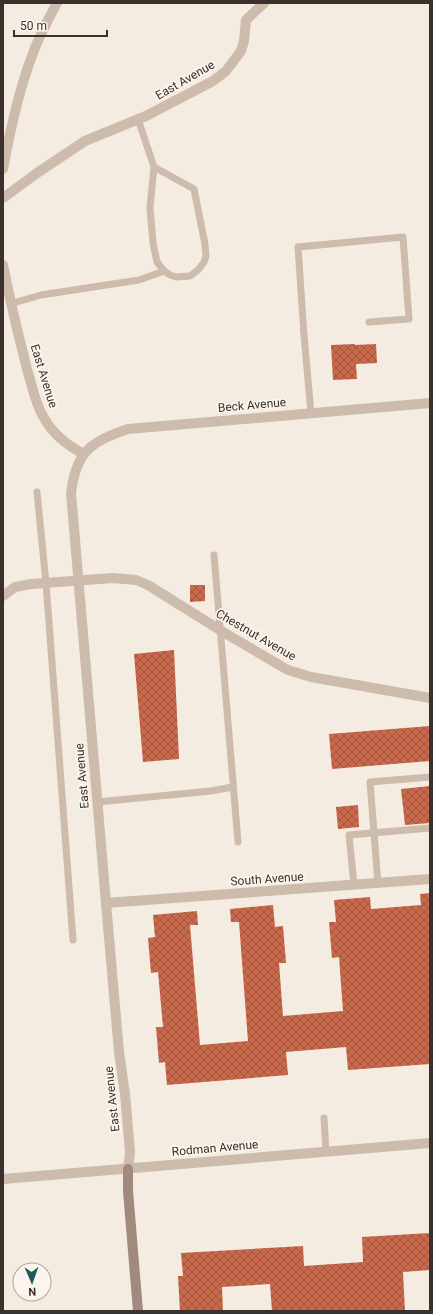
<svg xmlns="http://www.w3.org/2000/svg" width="433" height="1314" viewBox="0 0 433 1314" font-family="Roboto,sans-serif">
<defs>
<pattern id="building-cross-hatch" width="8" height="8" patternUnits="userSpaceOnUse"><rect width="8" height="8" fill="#c8694b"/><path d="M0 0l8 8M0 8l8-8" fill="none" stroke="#a4573f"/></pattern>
</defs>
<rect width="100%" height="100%" fill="#f4ebe1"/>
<!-- building -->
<g fill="url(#building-cross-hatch)">
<polygon points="355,344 355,345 376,344 377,363 356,364 357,379 333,380 331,345"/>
<polygon points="190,585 205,585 205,601 190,602"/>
<polygon points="174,650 179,759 143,762 134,654"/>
<polygon points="430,726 430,761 332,769 329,734"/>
<polygon points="430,786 430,823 405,825 401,789"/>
<polygon points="358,805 359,827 338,829 336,807"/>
<polygon points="430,893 430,1064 348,1070 346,1047 286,1052 288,1075 167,1085 165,1062 159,1063 156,1027 163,1027 158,972 151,973 148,938 155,937 153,915 197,911 198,925 190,925 200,1045 248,1041 239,922 231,922 230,909 273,905 275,927 283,926 286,963 279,963 283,1016 343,1011 339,957 332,958 329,922 336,922 334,900 370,897 371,909 421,905 420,894"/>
<polygon points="430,1233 430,1270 403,1272 405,1311 272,1311 270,1284 222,1287 223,1311 180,1311 178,1276 183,1276 181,1253 303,1246 304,1266 363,1262 362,1237"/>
</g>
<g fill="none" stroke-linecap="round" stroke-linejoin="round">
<!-- lane -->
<g stroke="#cdbbac" stroke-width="7">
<polyline points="138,119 154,167 150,208 153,243 157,262 164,271 170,275 176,277 190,276 198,270 204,262 206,256 205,244 194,189 154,167"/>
<polyline points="10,304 41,295 139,280 164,271"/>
<polyline points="311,413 304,335 298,247 403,237 409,319 369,322"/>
<polyline points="37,492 46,583 73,940"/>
<polyline points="214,555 238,842"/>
<polyline points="97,802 211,791 233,787"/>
<polyline points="378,884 370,782 430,777"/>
<polyline points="354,885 349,835 430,828"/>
<polyline points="324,1118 326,1152"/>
</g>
<!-- street -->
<g stroke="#cdbbac" stroke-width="10">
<path d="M3,169C10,131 18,92 32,56C38,38 48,20 57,3"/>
<polyline points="3,198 37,173 85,141 146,116 213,81 226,71 241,51 244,41 246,20 264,3"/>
<path d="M3,265C10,300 18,334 27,369C32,385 35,404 44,418C53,434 68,446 84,454"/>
<polyline points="3,596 15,587 31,584 113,578 136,580 148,585 228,635 288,670 311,677 430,698"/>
<polyline points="106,903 430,879"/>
<path d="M128,1169L130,1152L125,1094L119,1052L106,903L71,493C76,452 91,441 128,429L430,403"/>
<polyline points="3,1179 430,1143"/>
</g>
<!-- secondary -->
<polyline stroke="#a18a7d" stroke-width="10" points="128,1169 128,1191 138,1311"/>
</g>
<g text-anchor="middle" stroke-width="3.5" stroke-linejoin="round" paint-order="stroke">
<!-- street labels -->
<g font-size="12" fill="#3b302b" stroke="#fbf5ee">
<text transform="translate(185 80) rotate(-30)" y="4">East Avenue</text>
<text transform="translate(44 376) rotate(73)" y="4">East Avenue</text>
<text transform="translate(252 405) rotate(-5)" y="4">Beck Avenue</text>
<text transform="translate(256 635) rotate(30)" y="4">Chestnut Avenue</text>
<text transform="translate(82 776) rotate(-95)" y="4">East Avenue</text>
<text transform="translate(267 879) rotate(-4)" y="4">South Avenue</text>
<text transform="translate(112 1099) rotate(-96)" y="4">East Avenue</text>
<text transform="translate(215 1148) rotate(-5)" y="4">Rodman Avenue</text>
</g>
</g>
<!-- border -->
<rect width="433" height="1314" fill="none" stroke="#3b302b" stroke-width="8"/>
<!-- north arrow -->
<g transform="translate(32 1282) rotate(178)"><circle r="19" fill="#fbf5ee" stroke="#aea6a0"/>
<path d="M0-3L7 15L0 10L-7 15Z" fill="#1f5a5e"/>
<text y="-6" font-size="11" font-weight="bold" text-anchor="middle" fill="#3b302b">N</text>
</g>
<!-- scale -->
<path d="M14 30v6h93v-6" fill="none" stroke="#3b302b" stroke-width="2"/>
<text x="20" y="30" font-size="12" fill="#3b302b" stroke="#fbf5ee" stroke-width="3" paint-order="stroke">50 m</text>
</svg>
